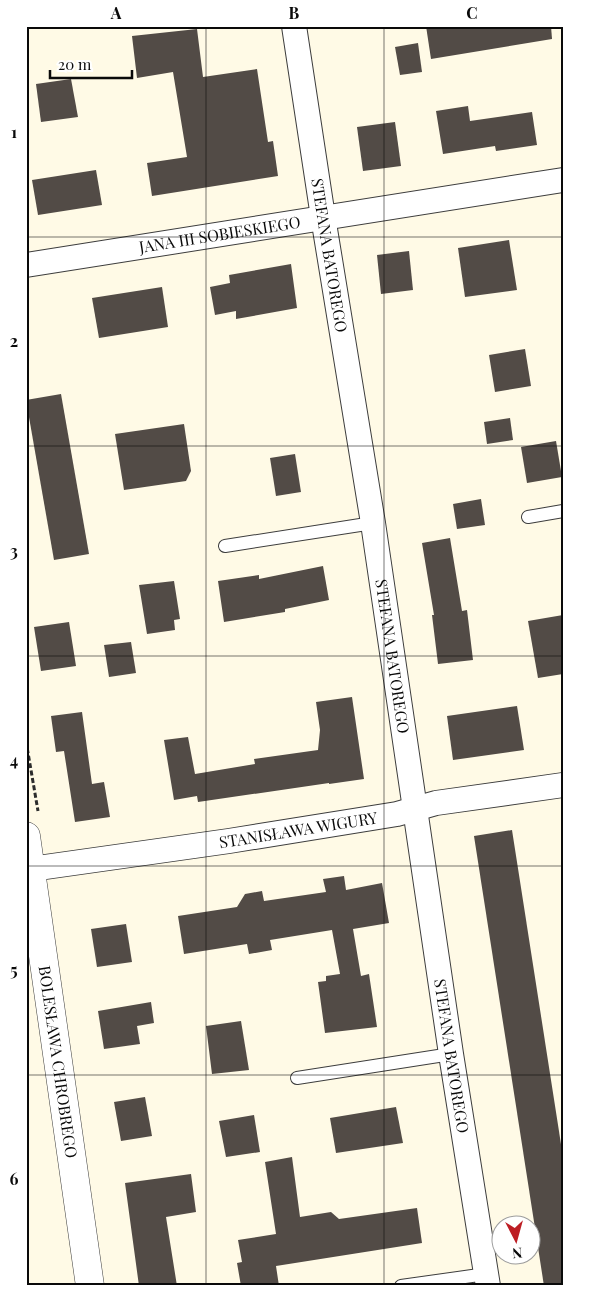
<svg xmlns="http://www.w3.org/2000/svg" width="589" height="1312" viewBox="0 0 589 1312" font-family="'Playfair Display',serif">
<rect width="100%" height="100%" fill="#fffae6"/>
<!-- building -->
<g fill="#524b46">
<polygon points="426,26 551,26 552,39 431,59"/>
<polygon points="197,29 203,77 257,69 268,142 273,141 278,176 152,196 147,163 187,157 173,72 137,78 132,36"/>
<polygon points="418,43 422,72 400,75 395,47"/>
<polygon points="71,79 78,117 41,122 36,84"/>
<polygon points="468,106 470,121 532,112 537,145 496,151 495,146 443,154 436,111"/>
<polygon points="395,122 401,166 363,171 357,127"/>
<polygon points="96,170 102,205 38,215 32,180"/>
<polygon points="509,240 517,290 465,297 458,248"/>
<polygon points="409,251 413,290 381,294 377,255"/>
<polygon points="291,264 297,308 236,319 236,311 215,315 210,287 230,283 229,275"/>
<polygon points="162,287 168,327 99,338 92,298"/>
<polygon points="525,349 531,386 495,392 489,355"/>
<polygon points="61,394 89,554 54,560 26,400"/>
<polygon points="510,418 513,440 487,444 484,422"/>
<polygon points="184,424 191,471 186,481 124,490 115,434"/>
<polygon points="556,441 562,477 527,483 521,447"/>
<polygon points="295,454 301,492 276,496 270,458"/>
<polygon points="481,499 485,525 457,529 453,504"/>
<polygon points="450,538 462,611 467,610 473,660 438,664 432,615 434,615 422,543"/>
<polygon points="323,566 329,600 285,609 285,612 224,622 218,581 259,575 259,579"/>
<polygon points="174,581 180,619 174,620 175,630 147,634 139,585"/>
<polygon points="563,615 563,674 538,678 528,621"/>
<polygon points="69,622 76,666 41,671 34,627"/>
<polygon points="131,642 136,673 109,677 104,645"/>
<polygon points="352,697 364,779 329,784 329,783 198,802 197,796 174,800 164,740 188,737 195,774 255,764 254,759 318,750 320,730 316,702"/>
<polygon points="517,706 524,750 453,760 447,716"/>
<polygon points="82,712 92,784 104,782 110,817 75,822 64,751 56,752 51,716"/>
<polygon points="512,830 563,1157 563,1286 544,1286 474,836"/>
<polygon points="344,876 346,890 382,883 389,923 353,929 361,976 369,974 377,1027 325,1033 318,982 326,981 326,976 340,974 332,930 270,940 272,950 249,954 247,944 184,954 178,916 237,907 245,894 262,891 264,901 326,892 323,879"/>
<polygon points="126,924 132,962 97,967 91,929"/>
<polygon points="151,1002 154,1023 137,1026 140,1044 104,1049 98,1011"/>
<polygon points="241,1021 249,1070 212,1074 206,1026"/>
<polygon points="145,1097 152,1136 121,1141 114,1102"/>
<polygon points="396,1107 403,1143 336,1153 330,1118"/>
<polygon points="254,1115 260,1152 226,1157 219,1121"/>
<polygon points="292,1157 300,1217 331,1212 339,1219 417,1208 422,1243 276,1266 279,1286 241,1286 237,1263 242,1262 238,1240 276,1234 265,1162"/>
<polygon points="191,1174 196,1212 166,1217 177,1286 139,1286 125,1183"/>
</g>
<g fill="none" stroke-linecap="round" stroke-linejoin="round">
<!-- service casing -->
<g stroke="#3d3d3d" stroke-width="14">
<g id="service">
<polyline points="528,517 563,511"/>
<polyline points="225,546 373,523"/>
<polyline points="297,1078 451,1054"/>
<polyline points="401,1286 486,1274"/>
</g>
</g>
<!-- minor casing -->
<g stroke="#3d3d3d" stroke-width="26">
<g id="minor">
<path id="s1" d="M294,26L323,217L373,523L451,1054L488,1286"/>
<path id="s2" d="M26,265L563,180"/>
<path id="s3" d="M31,869L229,841L397,814L436,803L563,785"/>
</g>
</g>
<!-- tertiary casing -->
<g stroke="#3d3d3d" stroke-width="29">
<g id="tertiary">
<path id="s4" d="M26,836L90,1286"/>
</g>
</g>
<!-- path -->
<polyline stroke="#2c2c2c" stroke-width="3" stroke-dasharray="5 2.5" stroke-linecap="butt" points="26,741 38,811"/>
<!-- service -->
<use href="#service" stroke="#fff" stroke-width="12"/>
<!-- minor -->
<use href="#minor" stroke="#fff" stroke-width="24"/>
<!-- tertiary -->
<use href="#tertiary" stroke="#fff" stroke-width="28"/>
</g>
<!-- grid -->
<path fill="none" stroke="#0a0a0a" stroke-width="1" stroke-opacity="0.55" d="M206,26V1286M384,26V1286M26,237H563M26,446H563M26,656H563M26,866H563M26,1075H563"/>
<g text-anchor="middle" stroke-width="5" stroke-linejoin="round" paint-order="stroke">
<!-- street labels -->
<g font-size="16" fill="#0a0a0a" stroke="#fff">
<text dy="6" stroke="none"><textPath href="#s2" startOffset="196">JANA III SOBIESKIEGO</textPath></text>
<text dy="6" stroke="none"><textPath href="#s1" startOffset="232">STEFANA BATOREGO</textPath></text>
<text dy="6" stroke="none"><textPath href="#s1" startOffset="638">STEFANA BATOREGO</textPath></text>
<text dy="6" stroke="none"><textPath href="#s3" startOffset="270">STANISŁAWA WIGURY</textPath></text>
<text dy="6" stroke="none"><textPath href="#s1" startOffset="1042">STEFANA BATOREGO</textPath></text>
<text dy="6" stroke="none"><textPath href="#s4" startOffset="228">BOLESŁAWA CHROBREGO</textPath></text>
</g>
</g>
<!-- border -->
<rect width="589" height="1312" fill="none" stroke="#ffffff" stroke-width="55"/>
<!-- north arrow -->
<g transform="translate(516 1240) rotate(174)"><circle r="24" fill="#ffffff" stroke="#9d9d9d"/>
<path d="M0-4L9 19L0 12L-9 19Z" fill="#bd1e24"/>
<text y="-8" font-size="14" font-weight="bold" text-anchor="middle" fill="#0a0a0a">N</text>
</g>
<!-- scale -->
<path d="M50 70v8h82v-8" fill="none" stroke="#0a0a0a" stroke-width="2.5"/>
<text x="58" y="70" font-size="15" fill="#0a0a0a" stroke="#ffffff" stroke-width="4" paint-order="stroke">20 m</text>
<rect x="28" y="28" width="534" height="1256" fill="none" stroke="#0a0a0a" stroke-width="2"/>
<g font-size="16" text-anchor="middle" font-weight="bold" fill="#0a0a0a">
<text x="116" y="19">A</text>
<text x="294" y="19">B</text>
<text x="472" y="19">C</text>
<text x="14" y="138">1</text>
<text x="14" y="347">2</text>
<text x="14" y="557">3</text>
<text x="14" y="766">4</text>
<text x="14" y="976">5</text>
<text x="14" y="1185">6</text>
</g>
</svg>
